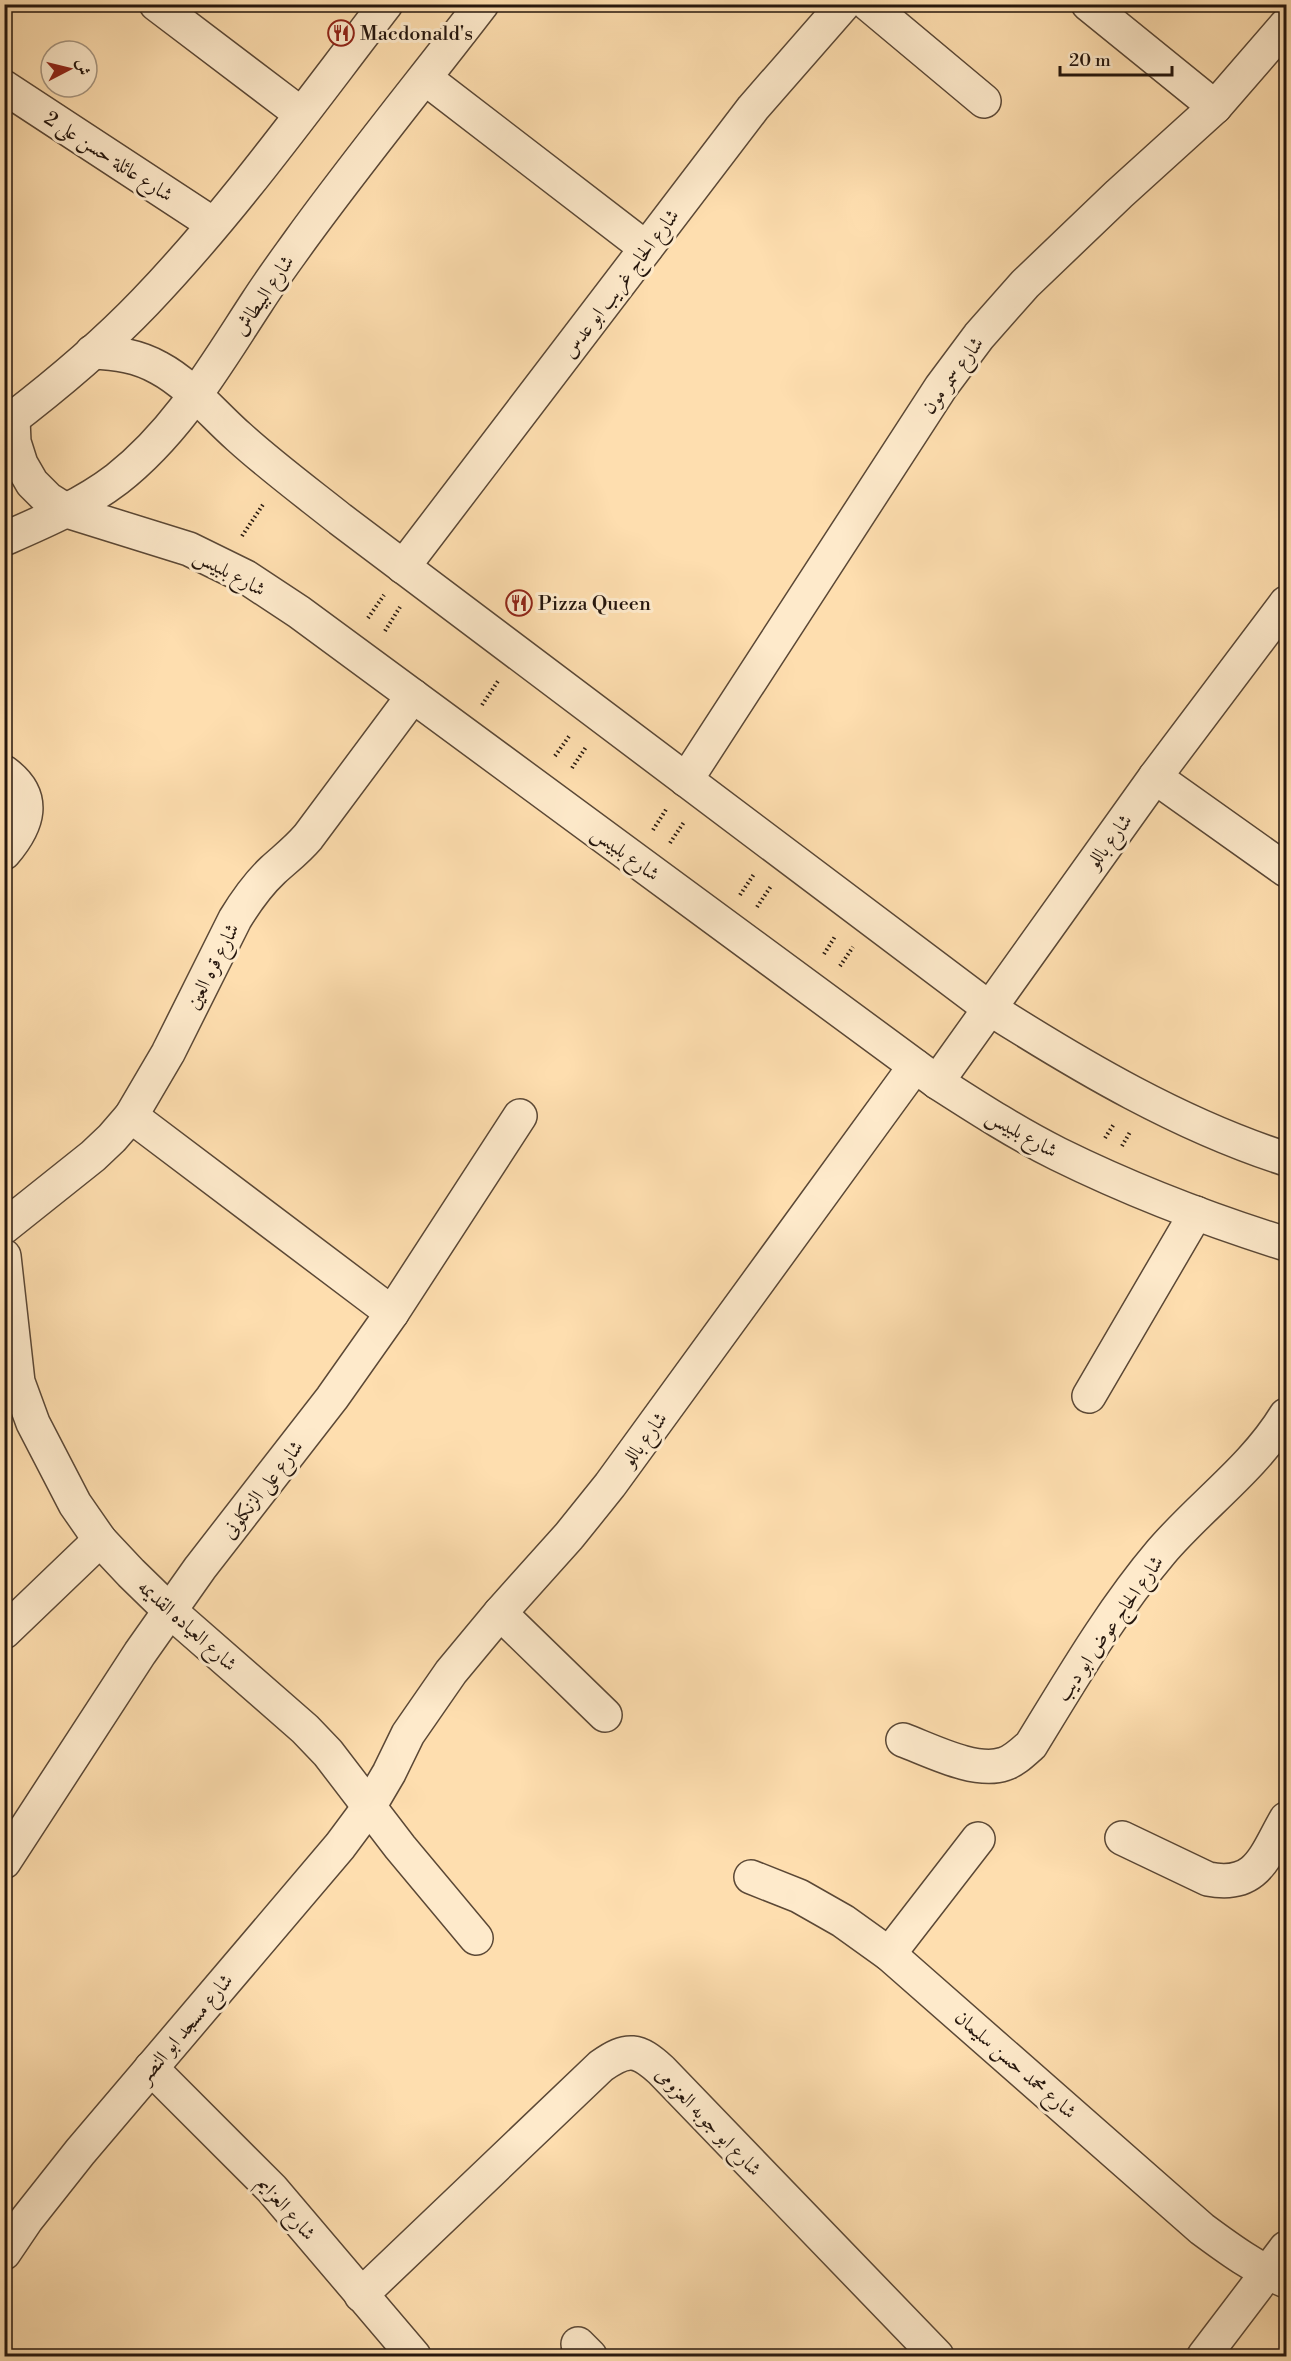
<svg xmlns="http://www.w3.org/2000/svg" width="1291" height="2361" viewBox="0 0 1291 2361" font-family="'Libre Bodoni',Amiri,serif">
<rect width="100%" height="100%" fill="#fedeaf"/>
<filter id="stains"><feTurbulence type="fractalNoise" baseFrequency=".00333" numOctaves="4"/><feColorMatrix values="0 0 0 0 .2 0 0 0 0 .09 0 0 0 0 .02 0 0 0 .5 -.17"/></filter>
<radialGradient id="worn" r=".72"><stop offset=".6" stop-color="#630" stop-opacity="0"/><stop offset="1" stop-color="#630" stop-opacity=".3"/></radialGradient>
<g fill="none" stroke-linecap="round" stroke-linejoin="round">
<!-- street casing -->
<g stroke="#5b4836" stroke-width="36">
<g id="street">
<polyline points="156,4 301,114"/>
<polyline points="868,4 984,101"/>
<polyline points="1088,4 1215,107"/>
<polyline points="425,78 646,248"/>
<polyline points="4,87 213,224"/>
<path d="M92,352C116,353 138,356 159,368C189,384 214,415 239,437C271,466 306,492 340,519L989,1008C1082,1067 1180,1125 1286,1159"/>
<path d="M13,419L14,442L21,464L32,483L48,499L67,511L189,549L246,577L299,612L937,1082C976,1107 1016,1133 1058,1154C1131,1190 1209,1220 1286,1244"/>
<path d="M4,425C54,387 102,347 145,302C233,210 308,105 386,4"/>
<path d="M4,539C43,522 83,505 117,479C178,431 215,366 257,302C271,280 286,260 301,239C359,159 422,82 482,4"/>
<polyline points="403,567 753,108 844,4"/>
<path d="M4,772C38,797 28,825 4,853"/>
<polyline points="1155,777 1286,870"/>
<polyline points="686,780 941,387 979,336 1025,284 1119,194 1215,107 1286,25"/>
<polyline points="937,1082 1155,777 1286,603"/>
<polyline points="131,1116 392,1313"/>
<path d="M4,1227L93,1156L112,1138L131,1116L168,1053L235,919C246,901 258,884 273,870C285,859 297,850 308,837L413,696"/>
<polyline points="4,1256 18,1382 33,1423 75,1504 100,1540 131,1573 170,1611 305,1729 328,1753 400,1847 476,1938"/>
<polyline points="1089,1396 1196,1213"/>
<polyline points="500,1613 605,1715"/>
<polyline points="4,1632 100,1540"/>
<path d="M903,1740C930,1750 976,1774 1004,1764C1014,1761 1022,1753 1031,1745C1071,1680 1111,1611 1161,1552C1201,1505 1253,1469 1286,1415"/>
<path d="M1122,1838L1208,1879C1258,1889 1265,1855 1286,1819"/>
<polyline points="4,1862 140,1653 200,1568 332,1398 392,1313 520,1116"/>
<path d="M751,1877L799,1896L843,1921L889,1954L1202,2229C1229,2249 1255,2268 1286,2281"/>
<polyline points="889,1954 978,1839"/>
<polyline points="151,2068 272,2189 414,2356"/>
<polyline points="4,2253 27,2219 80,2152 340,1846 369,1807 389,1773 408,1734 451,1672 500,1613 569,1536 610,1485 915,1066"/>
<path d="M361,2295L601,2066C628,2047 638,2049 661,2070L937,2356"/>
<polyline points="578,2344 590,2356"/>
<polyline points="1204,2356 1286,2248"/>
</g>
</g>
<!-- path -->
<g stroke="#25160d" stroke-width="4" stroke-dasharray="1.5 3" stroke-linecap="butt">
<polyline points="242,536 264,503"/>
<polyline points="368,618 384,595"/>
<polyline points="385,631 400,607"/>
<polyline points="482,705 498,681"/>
<polyline points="555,756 570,735"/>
<polyline points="572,768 586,747"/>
<polyline points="653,830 667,808"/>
<polyline points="670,843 684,822"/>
<polyline points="740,895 754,874"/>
<polyline points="757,907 771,886"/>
<polyline points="824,954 836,935"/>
<polyline points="840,966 853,947"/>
<polyline points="1105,1138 1114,1124"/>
<polyline points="1122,1146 1130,1132"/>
</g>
<!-- street -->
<use href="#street" stroke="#feeacb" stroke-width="33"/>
</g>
<!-- icons -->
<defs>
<g id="restaurant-ring" transform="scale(1.35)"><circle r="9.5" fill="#feeacb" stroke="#8f2418" stroke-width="1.5"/><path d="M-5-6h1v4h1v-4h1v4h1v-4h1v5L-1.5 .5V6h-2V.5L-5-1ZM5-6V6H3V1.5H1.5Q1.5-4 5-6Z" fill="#8f2418"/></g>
</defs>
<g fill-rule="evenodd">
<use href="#restaurant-ring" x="341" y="33"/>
<use href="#restaurant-ring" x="519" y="603"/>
</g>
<g text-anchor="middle" stroke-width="6" stroke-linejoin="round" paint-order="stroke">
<!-- poi labels -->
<g font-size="20" fill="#25160d" stroke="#feeacb" text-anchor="start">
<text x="360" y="40">Macdonald's</text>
<text x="538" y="610">Pizza Queen</text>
</g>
<!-- street labels -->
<g font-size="20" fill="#25160d" stroke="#feeacb">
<text transform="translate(109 156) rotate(33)" y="7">شارع عائلة حسن على 2</text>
<text transform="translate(620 283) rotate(-53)" y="7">شارع الحاج غريب ابو عدس</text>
<text transform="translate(263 295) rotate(-56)" y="7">شارع البيطاش</text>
<text transform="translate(952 375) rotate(-54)" y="7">شارع سمر مون</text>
<text transform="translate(230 572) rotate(28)" y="7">شارع بلبيس</text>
<text transform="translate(1109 841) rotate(-54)" y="7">شارع باللو</text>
<text transform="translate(626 853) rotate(36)" y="7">شارع بلبيس</text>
<text transform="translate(212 966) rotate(-63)" y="7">شارع قره العين</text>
<text transform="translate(1022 1133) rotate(29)" y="7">شارع بلبيس</text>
<text transform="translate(644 1439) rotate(-54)" y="7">شارع باللو</text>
<text transform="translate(262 1489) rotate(-52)" y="7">شارع على الزنكلونى</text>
<text transform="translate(188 1625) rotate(42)" y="7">شارع العياده القديمه</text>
<text transform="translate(1109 1628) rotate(-55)" y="7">شارع الحاج عوض ابو ديب</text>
<text transform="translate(185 2028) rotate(-50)" y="7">شارع مسجد ابو النصر</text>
<text transform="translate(1016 2064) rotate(41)" y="7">شارع محمد حسن سليمان</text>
<text transform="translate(709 2121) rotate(46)" y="7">شارع ابو جوبه العزومى</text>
<text transform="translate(287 2208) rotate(49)" y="7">شارع العزايم</text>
</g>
</g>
<!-- margin -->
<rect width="1291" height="2361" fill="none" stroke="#fedeaf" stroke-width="24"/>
<rect x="6" y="6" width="1279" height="2349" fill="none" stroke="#25160d" stroke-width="3"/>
<rect x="12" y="12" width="1267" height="2337" fill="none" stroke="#25160d" stroke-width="1.5"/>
<!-- north arrow -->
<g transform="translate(69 69) rotate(83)"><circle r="28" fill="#feeacb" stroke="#a7957f" stroke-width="1.5"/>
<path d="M0-4.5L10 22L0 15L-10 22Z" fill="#8f2418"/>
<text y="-9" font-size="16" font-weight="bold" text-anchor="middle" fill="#25160d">ش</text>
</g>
<!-- scale -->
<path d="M1060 66v9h112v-9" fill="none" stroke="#25160d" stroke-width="3"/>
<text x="1069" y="66" font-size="18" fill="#25160d" stroke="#feeacb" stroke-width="4.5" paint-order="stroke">20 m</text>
<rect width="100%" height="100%" filter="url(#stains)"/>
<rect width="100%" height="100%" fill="url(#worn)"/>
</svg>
